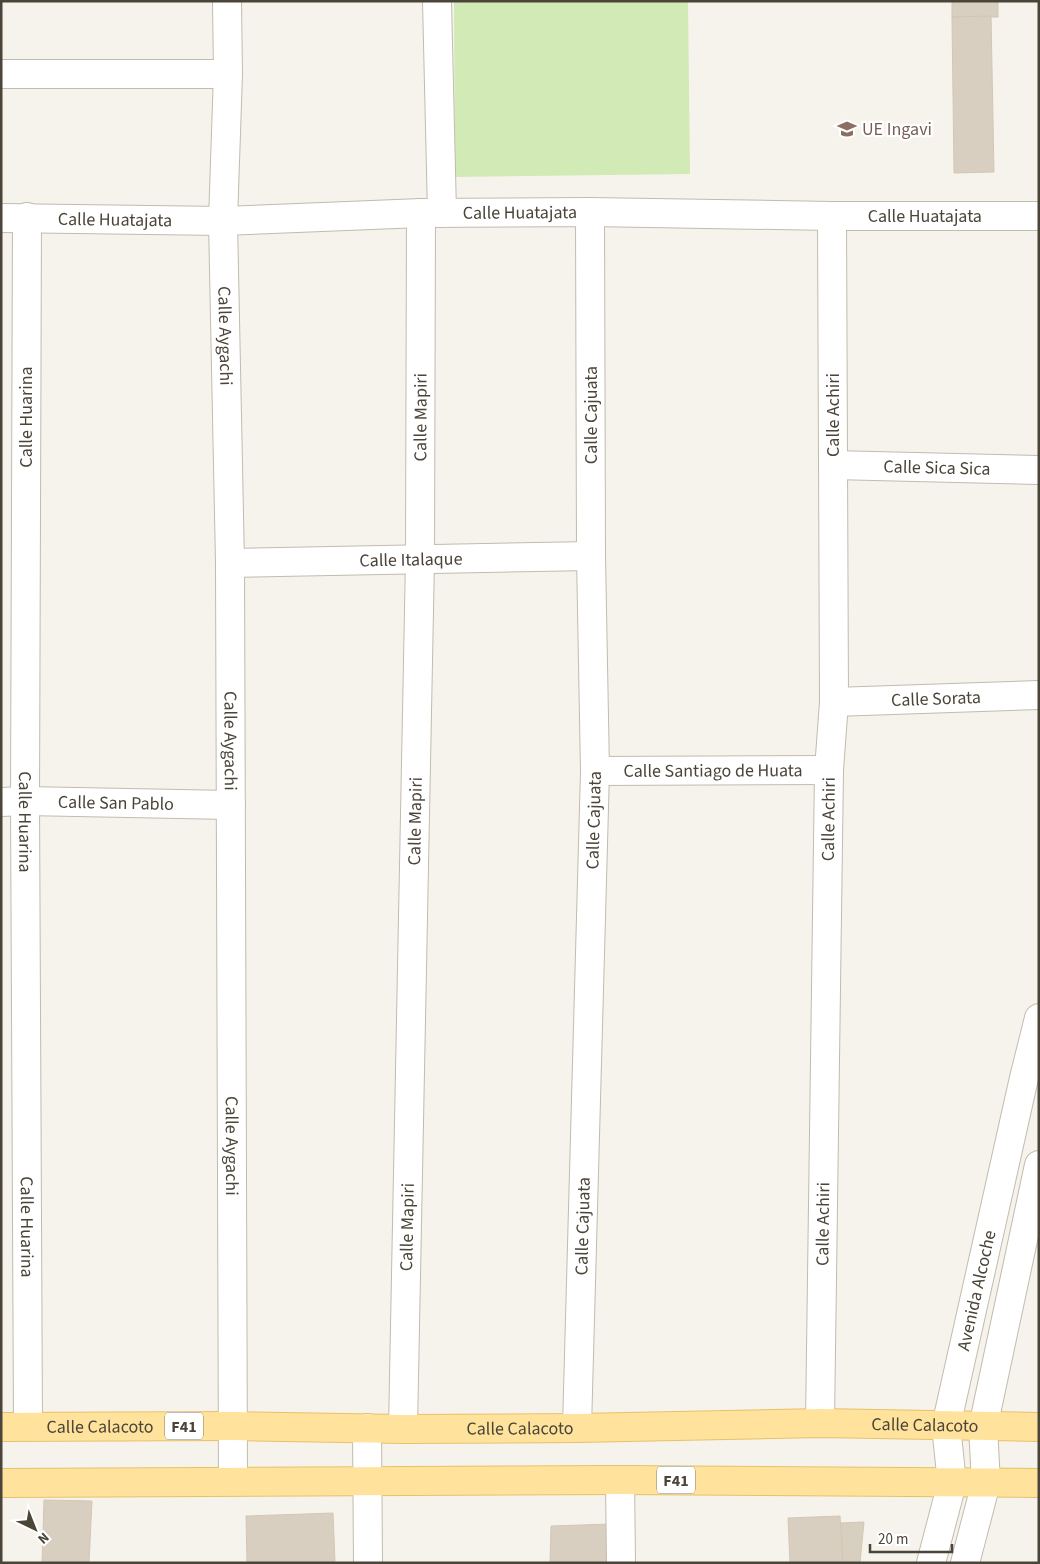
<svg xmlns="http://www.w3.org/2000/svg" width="1040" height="1564" viewBox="0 0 1040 1564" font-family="'Source Sans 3',sans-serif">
<rect width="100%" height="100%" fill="#f6f3ec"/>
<!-- green -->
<polygon fill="#d2eab5" points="454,1 688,1 690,174 455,177"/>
<!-- building -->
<g fill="#d8cfc1" stroke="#d3c7b4">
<rect x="952" y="1" width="46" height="16"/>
<polygon points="991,16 994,172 954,173 952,17"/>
<polygon points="44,1500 92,1501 89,1563 42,1563"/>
<polygon points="333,1513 335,1563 247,1563 246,1516"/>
<polygon points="840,1516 843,1563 790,1563 788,1518"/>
<polygon points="864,1522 860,1563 843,1563 841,1523"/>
<polygon points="611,1524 611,1563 550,1563 551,1526"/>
</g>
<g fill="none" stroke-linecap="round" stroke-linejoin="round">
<!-- minor casing -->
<g stroke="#c2bbae" stroke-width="30">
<g id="minor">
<path id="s1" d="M227,1L228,74L223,221L230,563L233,1481"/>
<polyline points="437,1 442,213"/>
<polyline points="1,74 228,74"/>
<path id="s2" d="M27,217L25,801L28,1426"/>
<path id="s3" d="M1,218L223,221L421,213L590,212L832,216H1039"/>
<path id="s4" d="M833,465L1039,470"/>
<path id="s5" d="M230,563L591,556"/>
<path id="s6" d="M834,702L1039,695"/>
<path id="s7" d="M595,771L829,770"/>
<path id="s8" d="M1,802L25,801L231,805"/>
<path id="s9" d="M820,1423L829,770L834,702L832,216"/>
<polyline points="367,1428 368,1563"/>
<path id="s10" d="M577,1428L595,771L591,556L590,212"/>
<path id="s11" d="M403,1429L420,559L421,213"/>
<polyline points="620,1480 621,1563"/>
<path id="s12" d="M931,1563L952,1483L946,1426L1024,1078L1039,1018"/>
<polyline points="965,1563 986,1483 983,1427 1039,1165"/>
</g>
</g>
<!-- major casing -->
<g stroke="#e6c16a" stroke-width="30">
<g id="major">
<path id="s13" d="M1,1427L232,1426L403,1429L577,1428L820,1423L1039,1427"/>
<polyline points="1,1483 620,1480 1039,1483"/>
</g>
</g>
<!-- minor -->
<use href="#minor" stroke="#fff" stroke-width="28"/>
<!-- major -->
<use href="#major" stroke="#ffe39c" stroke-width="28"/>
</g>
<!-- icons -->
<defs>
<g id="school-bare" transform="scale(1.5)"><path d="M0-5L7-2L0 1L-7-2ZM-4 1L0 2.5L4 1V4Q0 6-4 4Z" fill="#8d6e63" stroke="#fff" stroke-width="2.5" paint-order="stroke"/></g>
</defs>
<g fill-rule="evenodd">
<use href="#school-bare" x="847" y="129"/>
</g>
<g text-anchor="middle" stroke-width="4.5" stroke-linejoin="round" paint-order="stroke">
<!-- shield labels -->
<g fill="#fff" stroke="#817c74" stroke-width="1">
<rect x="165" y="1412.5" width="38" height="27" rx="4"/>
<rect x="657" y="1466.5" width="38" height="27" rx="4"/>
</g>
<g font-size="16" font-weight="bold" fill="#4b4439">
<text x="184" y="1432">F41</text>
<text x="676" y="1486">F41</text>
</g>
<!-- education labels -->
<g font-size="18" fill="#785e54" stroke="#fff" text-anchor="start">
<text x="862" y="135">UE Ingavi</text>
</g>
<!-- street labels -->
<g font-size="18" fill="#4b4439" stroke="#fff">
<text dy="6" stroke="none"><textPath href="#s3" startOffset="519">Calle Huatajata</textPath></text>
<text dy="6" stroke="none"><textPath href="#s3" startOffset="924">Calle Huatajata</textPath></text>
<text dy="6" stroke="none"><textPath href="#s3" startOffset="114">Calle Huatajata</textPath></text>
<text dy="6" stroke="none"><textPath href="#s1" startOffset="335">Calle Aygachi</textPath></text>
<text transform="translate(591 415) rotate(-90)" y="6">Calle Cajuata</text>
<text transform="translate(833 415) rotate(-90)" y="6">Calle Achiri</text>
<text dy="6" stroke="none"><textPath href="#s11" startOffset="1012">Calle Mapiri</textPath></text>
<text transform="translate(26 417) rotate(-90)" y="6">Calle Huarina</text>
<text dy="6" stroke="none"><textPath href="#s4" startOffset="104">Calle Sica Sica</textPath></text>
<text dy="6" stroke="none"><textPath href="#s5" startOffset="181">Calle Italaque</textPath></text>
<text dy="6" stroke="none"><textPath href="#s6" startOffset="102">Calle Sorata</textPath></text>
<text dy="6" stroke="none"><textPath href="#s1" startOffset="740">Calle Aygachi</textPath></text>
<text dy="6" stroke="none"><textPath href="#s7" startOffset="118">Calle Santiago de Huata</textPath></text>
<text dy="6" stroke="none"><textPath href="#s8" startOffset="115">Calle San Pablo</textPath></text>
<text dy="6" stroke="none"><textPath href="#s10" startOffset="608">Calle Cajuata</textPath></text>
<text dy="6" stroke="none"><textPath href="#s9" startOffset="604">Calle Achiri</textPath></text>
<text dy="6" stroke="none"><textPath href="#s11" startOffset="608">Calle Mapiri</textPath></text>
<text dy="6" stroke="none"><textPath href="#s2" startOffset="605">Calle Huarina</textPath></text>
<text dy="6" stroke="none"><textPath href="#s1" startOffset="1145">Calle Aygachi</textPath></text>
<text dy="6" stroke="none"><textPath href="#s10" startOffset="202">Calle Cajuata</textPath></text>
<text dy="6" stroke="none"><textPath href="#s9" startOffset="199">Calle Achiri</textPath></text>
<text dy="6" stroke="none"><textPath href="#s11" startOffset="202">Calle Mapiri</textPath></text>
<text dy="6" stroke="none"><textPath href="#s2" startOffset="1010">Calle Huarina</textPath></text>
<text dy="6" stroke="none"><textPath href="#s12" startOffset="279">Avenida Alcoche</textPath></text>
<text dy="6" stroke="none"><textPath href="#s13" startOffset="99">Calle Calacoto</textPath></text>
<text dy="6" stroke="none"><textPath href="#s13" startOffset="924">Calle Calacoto</textPath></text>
<text dy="6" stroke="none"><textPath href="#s13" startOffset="519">Calle Calacoto</textPath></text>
</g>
</g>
<!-- border -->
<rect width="1040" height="1564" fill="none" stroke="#4b4439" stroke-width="5"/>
<!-- north arrow -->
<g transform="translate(35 1529) rotate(137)" stroke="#ffffff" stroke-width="4" paint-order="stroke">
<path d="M0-4L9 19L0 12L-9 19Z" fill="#4b4439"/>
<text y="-8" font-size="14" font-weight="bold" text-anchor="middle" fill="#4b4439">N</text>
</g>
<!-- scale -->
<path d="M870 1544v8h82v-8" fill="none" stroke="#4b4439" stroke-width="2.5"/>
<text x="878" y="1544" font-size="15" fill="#4b4439" stroke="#ffffff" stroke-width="4" paint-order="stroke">20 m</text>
</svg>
